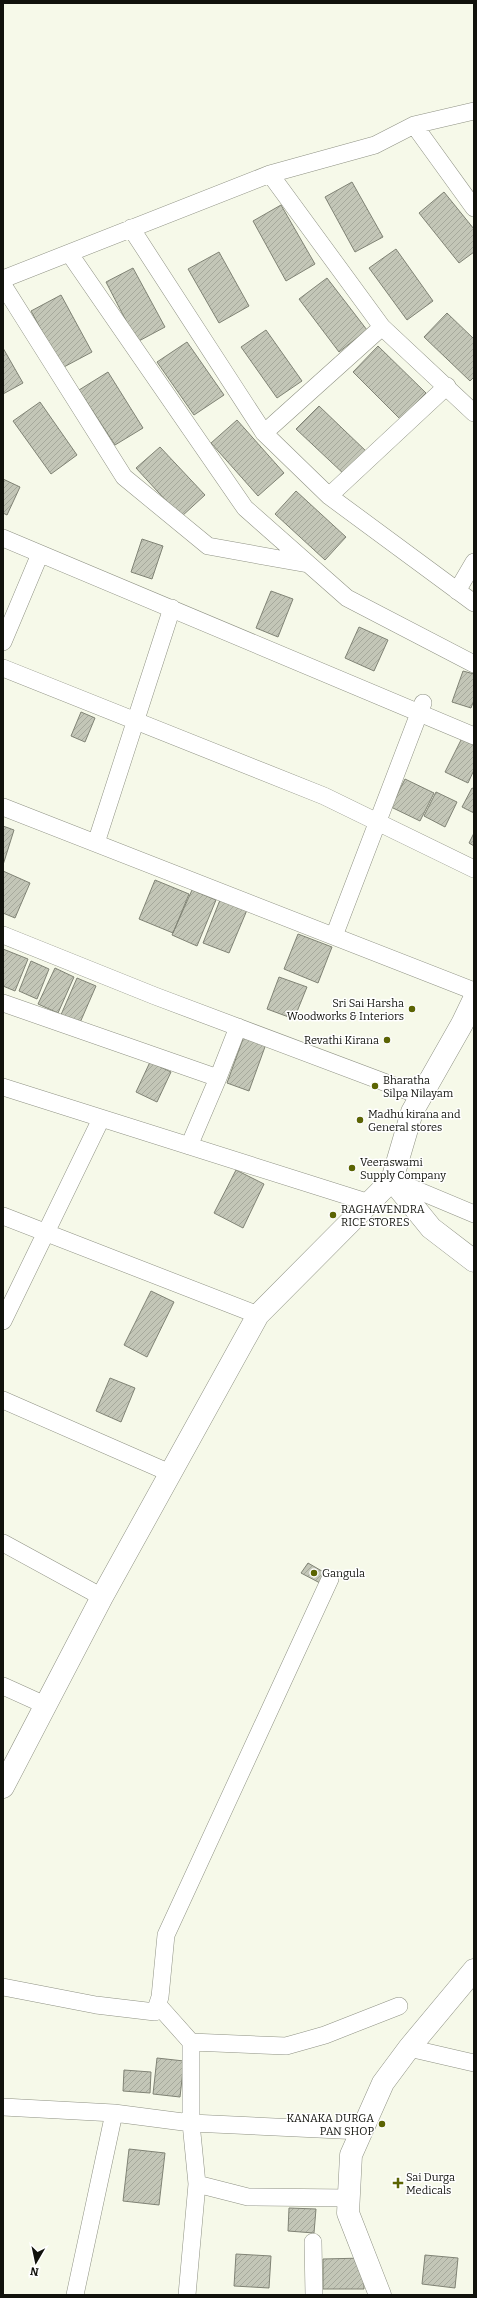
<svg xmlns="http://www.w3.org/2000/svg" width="477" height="2298" font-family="Bitter,serif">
<defs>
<pattern id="building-hatch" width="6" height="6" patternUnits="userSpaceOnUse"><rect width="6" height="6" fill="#c3c6b7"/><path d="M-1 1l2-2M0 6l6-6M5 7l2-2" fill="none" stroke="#a6a99c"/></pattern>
</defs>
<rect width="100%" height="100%" fill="#f6f9e9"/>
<path fill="url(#building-hatch)" stroke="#808375" d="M352,182L383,237L355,252L325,197Z
M444,192L474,229V252L459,263L419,213Z
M281,205L315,264L286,281L253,221Z
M396,249L433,301L407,320L369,268Z
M219,252L249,306L219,323L188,269Z
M133,268L165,327L137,342L106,282Z
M327,278L367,330L339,352L299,299Z
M61,295L92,352L62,368L31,311Z
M447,313L474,339V377L470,381L424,337Z
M266,330L302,381L277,398L241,347Z
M187,342L224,395L194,415L157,362Z
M378,346L426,393L400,419L353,372Z
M3,348L23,383L3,394Z
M108,372L143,428L115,445L79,390Z
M40,402L77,455L51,474L13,421Z
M319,406L368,453L346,476L296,429Z
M237,420L284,473L258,496L211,443Z
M160,447L205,495L181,517L136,468Z
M3,479L20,487L7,515L3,513Z
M296,491L346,537L325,560L275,514Z
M142,539L163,546L152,579L131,572Z
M271,591L293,599L278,637L256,628Z
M359,627L388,640L374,671L345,658Z
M463,671L474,674V700L471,708L452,702Z
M81,712L95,718L85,742L71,736Z
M462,738L474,743V770L468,783L445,772Z
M405,779L434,793L420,821L391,807Z
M472,788L474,789V813L462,807Z
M436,792L457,802L445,827L424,816Z
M3,826L14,830L3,865Z
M474,833V846L469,843Z
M3,871L30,883L15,918L3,913Z
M155,880L189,894L173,933L139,919Z
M192,890L216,900L197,946L172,935Z
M220,900L247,910L229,953L203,943Z
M298,934L332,947L318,983L284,969Z
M3,949L28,959L15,991L3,986Z
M31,961L49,969L37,999L19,991Z
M55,968L74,977L58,1013L38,1004Z
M279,977L307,987L294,1019L267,1009Z
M77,978L96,986L79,1025L60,1017Z
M244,1036L266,1044L249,1091L227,1083Z
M150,1062L171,1072L157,1102L136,1092Z
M236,1170L264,1184L243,1228L214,1213Z
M151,1291L174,1302L147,1357L124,1345Z
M110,1378L135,1388L121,1422L96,1411Z
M308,1563L327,1574L320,1583L301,1573Z
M157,2058L184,2061L180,2097L153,2094Z
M124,2070L151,2072L150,2093L123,2091Z
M129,2149L165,2153L159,2205L123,2201Z
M289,2208L316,2209L314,2233L288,2231Z
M236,2254L271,2256L269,2288L234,2286Z
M425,2255L458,2258L455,2288L422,2284Z
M364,2258V2289H323V2259Z"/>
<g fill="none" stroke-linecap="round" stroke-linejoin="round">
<g stroke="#8f9284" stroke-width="18">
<path id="minor" d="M414,125L474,208
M270,174L382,327L474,413
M131,228L264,433L329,496L474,603
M69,253L245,508L347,598L474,664
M3,279L270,174L375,145L414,125L474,111
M3,285L124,477L208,546L308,564
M264,433L382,327
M329,496L447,386
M3,538L474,736
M457,591L474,562
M3,642L40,554
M3,668L324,796L474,869
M3,807L474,991
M96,843L172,608
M3,935L155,996L421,1096
M334,936L423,703
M3,1003L218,1078L189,1146
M218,1078L238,1027
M3,1087L370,1203
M393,1180L474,1214
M3,1216L258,1315
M3,1321L101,1119
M3,1400L170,1473
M3,1543L102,1597
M3,1686L45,1705
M3,1987L96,2005L155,2012L160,1997L166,1935L330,1579
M158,2005L191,2042V2123L197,2184L187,2295
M191,2042L286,2046L325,2035L399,2006
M409,2048L474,2063
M3,2107L114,2113L191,2123L361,2131
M197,2184L248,2197L349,2198
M313,2242L314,2295
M75,2295L114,2113"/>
</g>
<g stroke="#8f9284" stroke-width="23">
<path id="major" d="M474,999L462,1024L412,1112L392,1180L431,1228L474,1261
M3,1787L102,1597L258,1315L392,1180
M380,2295L348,2213L351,2155L383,2083L409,2048L474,1970"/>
</g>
<use href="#minor" stroke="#fff" stroke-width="17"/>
<use href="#major" stroke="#fff" stroke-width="22"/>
</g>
<g fill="#5b6403" stroke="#fff" stroke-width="1.5">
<circle cx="412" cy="1009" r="4"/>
<circle cx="387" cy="1040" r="4"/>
<circle cx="375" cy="1086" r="4"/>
<circle cx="360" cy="1120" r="4"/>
<circle cx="352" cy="1168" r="4"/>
<circle cx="333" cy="1215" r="4"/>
<circle cx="314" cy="1573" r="4"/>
<circle cx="382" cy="2124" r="4"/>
<path d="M396 2177h4v4h4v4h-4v4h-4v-4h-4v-4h4z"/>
</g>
<g text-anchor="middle" stroke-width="3" stroke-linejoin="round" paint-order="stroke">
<g font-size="11" fill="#11120c" stroke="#fff" text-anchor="start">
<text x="404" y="1007" text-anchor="end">Sri Sai Harsha<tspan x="404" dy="13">Woodworks &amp; Interiors</tspan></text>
<text x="379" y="1044" text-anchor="end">Revathi Kirana</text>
<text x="383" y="1084">Bharatha<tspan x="383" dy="13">Silpa Nilayam</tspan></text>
<text x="368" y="1118">Madhu kirana and<tspan x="368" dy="13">General stores</tspan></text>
<text x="360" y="1166">Veeraswami<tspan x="360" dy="13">Supply Company</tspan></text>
<text x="341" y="1213">RAGHAVENDRA<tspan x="341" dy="13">RICE STORES</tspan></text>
<text x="322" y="1577">Gangula</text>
<text x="374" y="2122" text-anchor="end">KANAKA DURGA<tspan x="374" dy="13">PAN SHOP</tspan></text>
<text x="406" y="2181">Sai Durga<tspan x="406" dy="13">Medicals</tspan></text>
</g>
</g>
<rect width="477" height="2298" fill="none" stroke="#11120c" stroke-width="8"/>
<g transform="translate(36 2262) rotate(189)" stroke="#ffffff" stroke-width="3" paint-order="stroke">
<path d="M0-3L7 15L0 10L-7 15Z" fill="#11120c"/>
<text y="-6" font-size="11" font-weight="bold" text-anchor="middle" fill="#11120c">N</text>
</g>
</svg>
